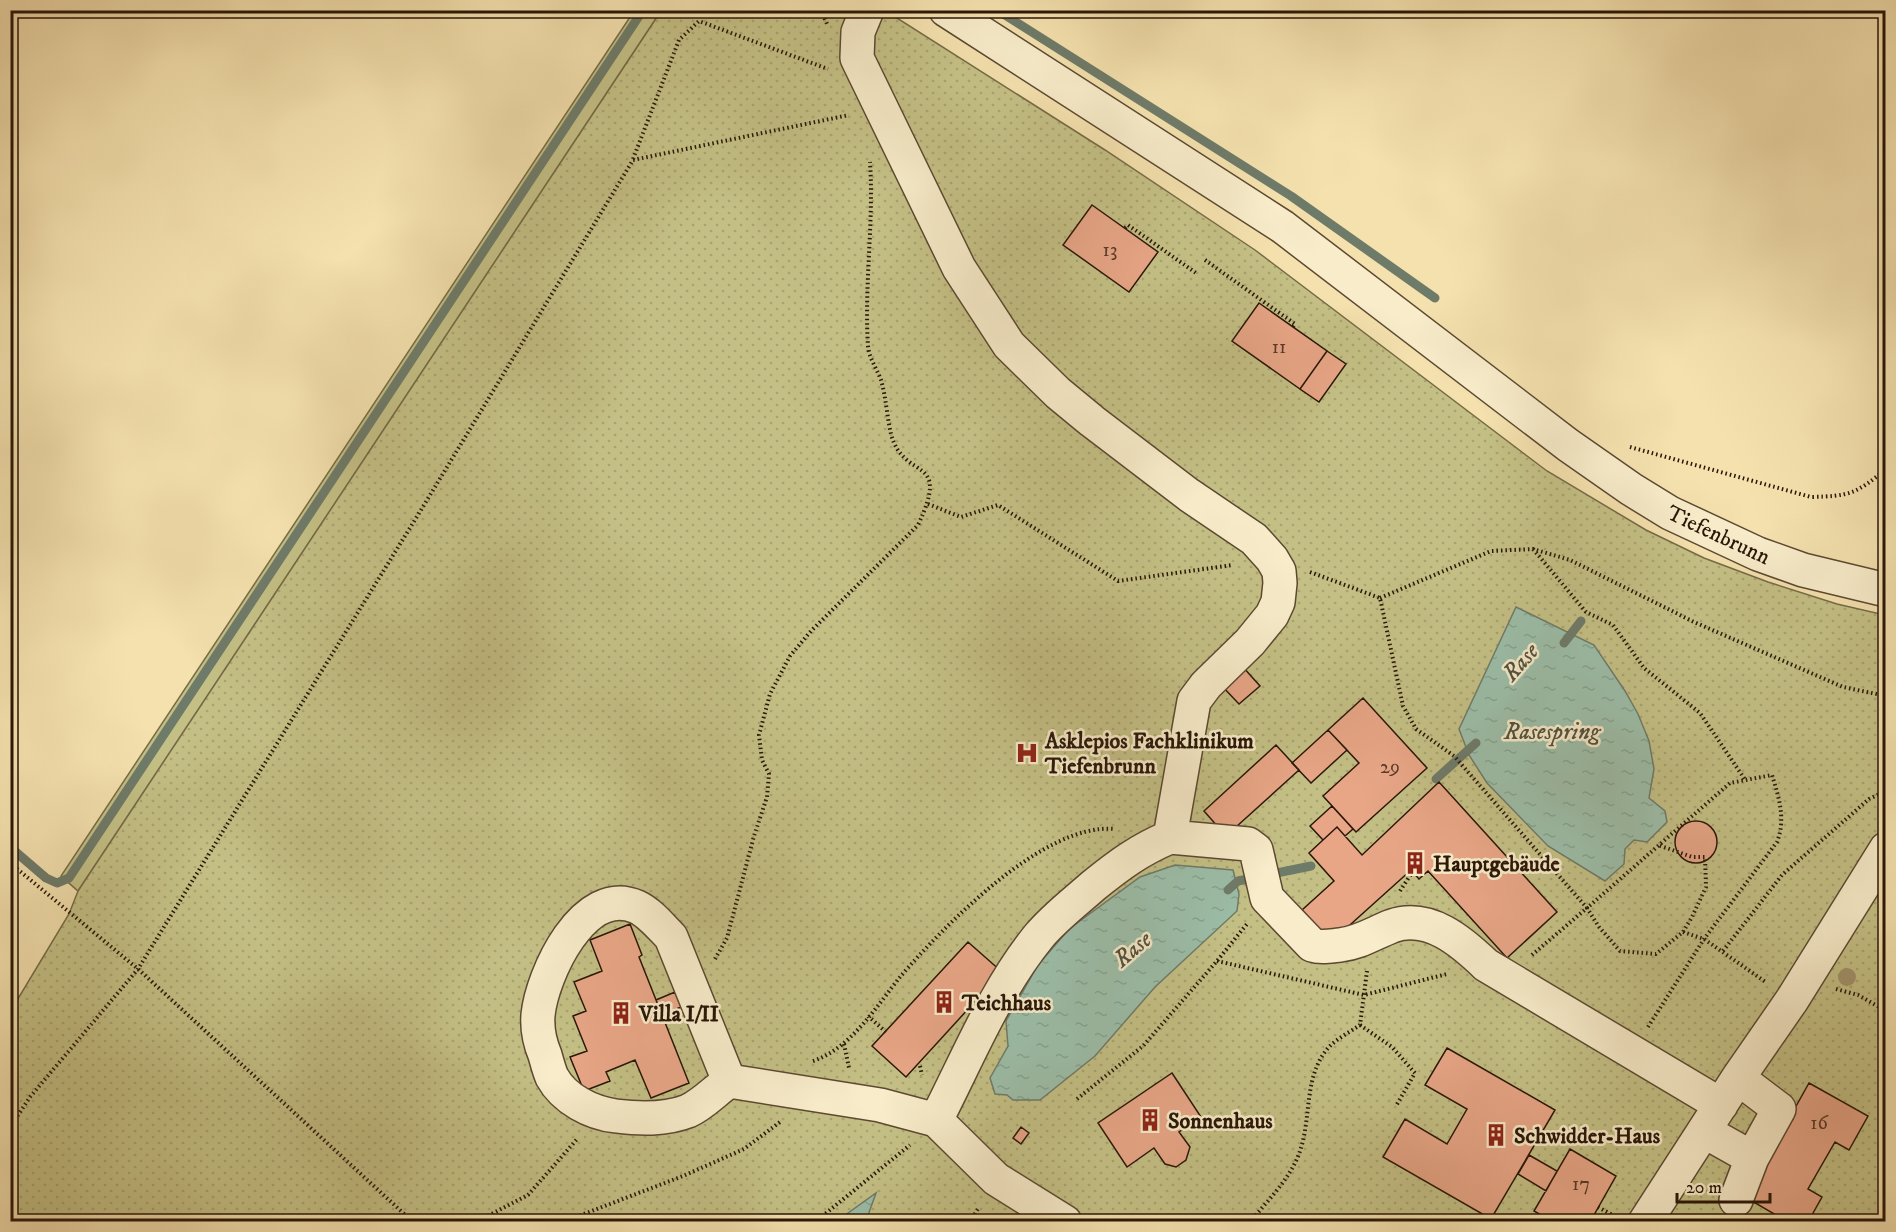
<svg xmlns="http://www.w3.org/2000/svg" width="1896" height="1232" font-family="'IM FELL DW Pica',serif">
<defs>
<pattern id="park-dots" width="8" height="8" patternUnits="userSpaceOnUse" patternTransform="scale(1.5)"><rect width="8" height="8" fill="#c4c085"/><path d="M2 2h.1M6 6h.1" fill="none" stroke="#a8a471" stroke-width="1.8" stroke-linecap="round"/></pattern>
<pattern id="water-ripples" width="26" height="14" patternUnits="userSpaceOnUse" patternTransform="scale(1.5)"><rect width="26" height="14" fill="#9cbea9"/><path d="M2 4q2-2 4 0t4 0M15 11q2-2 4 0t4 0" fill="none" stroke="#86a390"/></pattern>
</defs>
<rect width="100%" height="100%" fill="#f4e1ae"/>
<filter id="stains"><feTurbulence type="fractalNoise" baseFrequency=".00333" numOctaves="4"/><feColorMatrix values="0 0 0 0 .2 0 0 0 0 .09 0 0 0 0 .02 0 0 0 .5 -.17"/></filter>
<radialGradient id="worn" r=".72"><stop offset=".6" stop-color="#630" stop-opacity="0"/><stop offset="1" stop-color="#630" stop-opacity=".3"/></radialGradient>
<path fill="#c4c085" stroke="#766b46" stroke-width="1.5" d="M634,11H661L78,891L61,876Z"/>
<path fill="url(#park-dots)" stroke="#766b46" stroke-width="1.5" d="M661,11H886L1105,150L1255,250L1547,471L1646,530L1704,558L1768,582L1837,604L1885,615V1221H11L10,1012L69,914L78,891Z"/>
<path fill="url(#water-ripples)" stroke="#6e7b69" stroke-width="1.5" d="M1516,607L1594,645L1625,691L1638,714L1649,741L1654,769L1649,798L1665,811L1667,822L1647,842L1634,840L1625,849L1624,864L1605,881L1548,846L1487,783L1469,755L1459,729Z
M1175,865L1233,870L1239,894L1237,911L1155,987L1095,1056L1040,1100H1013L1007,1095L995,1094L990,1078L1008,1046L1006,1021L1038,965L1069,929L1140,877Z
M876,1193L866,1221H837Z"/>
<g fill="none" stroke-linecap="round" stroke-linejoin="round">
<path stroke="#6e7b69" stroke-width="9" d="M997,10L1291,196L1435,298
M1564,643L1581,621
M1436,779L1476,743
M10,847L46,878L57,883L69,878L643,10
M1228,890L1238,881L1311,866"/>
</g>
<path fill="#e8a687" stroke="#291608" stroke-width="1.5" d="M1092,205L1158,252L1129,292L1063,245Z
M1259,303L1327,351L1300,389L1232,341Z
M1327,351L1346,364L1319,402L1300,389Z
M1242,666L1260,686L1239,704L1221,685Z
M1363,698L1427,768L1356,832L1323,796L1359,763L1328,730Z
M1328,730L1347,750L1311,783L1292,763Z
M1276,745L1299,770L1226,836L1204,811Z
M1439,782L1557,912L1507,958L1428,871L1419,879L1411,870L1331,942L1302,910L1334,881L1309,853L1337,827L1362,855Z
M1332,806L1353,829L1345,836L1337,827L1323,840L1310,826Z
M1675 842a21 21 0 1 1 42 0a21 21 0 1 1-42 0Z
M630,924L642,955L639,957L689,1083L651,1098L635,1060L606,1072L610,1081L584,1091L570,1057L587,1051L573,1016L586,1011L574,982L602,971L590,940Z
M968,942L1002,972L906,1077L872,1046Z
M675,992L681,1007L662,1015L656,1000Z
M1447,1048L1555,1110L1491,1219L1383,1157L1405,1119L1447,1144L1467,1109L1425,1085Z
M1172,1073L1201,1117L1179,1132L1190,1147L1186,1160L1176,1167L1165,1164L1154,1148L1127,1167L1098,1123Z
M1809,1083L1868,1116L1849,1150L1835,1142L1808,1189L1822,1197L1808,1222H1788L1745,1197L1793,1119L1790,1117Z
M1021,1127L1029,1133L1021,1144L1013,1138Z
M1570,1149L1616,1176L1590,1222H1553L1534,1211Z
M1529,1155L1557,1171L1546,1191L1518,1174Z"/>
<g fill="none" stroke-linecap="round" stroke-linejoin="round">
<g stroke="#5c4932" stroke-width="36">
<path id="minor" d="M867,10L858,32L857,58L959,268L1009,345L1058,393L1092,421L1189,495L1254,539L1272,559L1279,571L1280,583L1278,602L1272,615L1250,642L1206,685L1194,701L1170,837C1139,850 1119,865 1093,886C1075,902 1055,917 1039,936C995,990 968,1058 936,1120
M946,10L1283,227L1568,445L1631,489L1670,513L1758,554L1803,570L1886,590
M1170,837L1248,844L1256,850L1267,898L1312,945C1321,948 1330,946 1340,945C1359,943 1374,933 1392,926C1429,913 1462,942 1486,965L1721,1105
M729,1081C716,1090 702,1105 688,1111C665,1120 640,1119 616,1116C591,1113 564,1099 552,1077C549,1070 547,1062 545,1055C540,1043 537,1028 538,1015C542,975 584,883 637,907C650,913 661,927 671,937L729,1081L880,1105L936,1120L996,1179L1065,1222
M1704,1131L1752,1158
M1736,1200L1752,1158L1779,1109L1738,1078
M1645,1222L1738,1078L1792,1000L1886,849"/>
</g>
<path stroke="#291608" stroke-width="4" stroke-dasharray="1.5 3" stroke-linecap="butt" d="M821,10L827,24
M907,10L916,16
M633,159L679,40L699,21L828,69
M1125,228L1128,225L1196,273
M1205,260L1295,324L1293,327
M1630,447L1811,497C1850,496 1856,494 1886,469
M1879,475L1886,479
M928,504L961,517L998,505L1118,581L1233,565
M1533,549L1586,612L1613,625L1644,668L1700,713L1746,781
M1310,572L1380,598L1403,706L1416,729L1454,756L1587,908L1532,955
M1380,598L1491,551L1533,549L1570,560L1694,622L1843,687L1886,696
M10,863L138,969L413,1222
M1400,891L1419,862
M1683,932L1704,939L1767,983
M1723,951L1782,875L1869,799L1886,791
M715,959L727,938L754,836L767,797L769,774L762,760L759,735L770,694L790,656L811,631L918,525C952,453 904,483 891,434C887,417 886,397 881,380C877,369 869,358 868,346C864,285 874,223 870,162
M1217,961L1364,995L1447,974
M1836,989L1858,995L1886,1011
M868,1016L886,1032
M1360,1025L1392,1047L1415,1073L1396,1106
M1648,1027L1704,939L1777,842C1786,819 1779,798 1772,775L1730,783L1587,908L1599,927L1620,951L1656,954L1683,932L1692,917L1706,887L1705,857H1692L1658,845
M844,1044L849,1068
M813,1061C850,1049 877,1006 900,977C943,927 1044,822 1115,829
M920,1066L922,1075
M1077,1099L1143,1046L1217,961L1247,924
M10,1127L30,1097L138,969L421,510L633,160L849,115
M1598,1207L1616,1217
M1763,1216L1773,1222
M476,1222L528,1195L578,1138
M563,1222L683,1176L744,1149L780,1122
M815,1222L910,1145
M970,1222L979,1207
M1250,1222C1268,1200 1291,1178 1300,1151C1312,1117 1303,1074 1330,1046C1338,1038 1350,1032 1360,1025L1367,971
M1872,1222L1886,1219"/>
<use href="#minor" stroke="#f8ecca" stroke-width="33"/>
</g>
<circle fill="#a2926b" cx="1847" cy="977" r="9"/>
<defs>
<g id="hospital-bare" transform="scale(1.8)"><path d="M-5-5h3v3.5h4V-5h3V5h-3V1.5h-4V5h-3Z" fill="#8f2418" stroke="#f8ecca" stroke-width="2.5" paint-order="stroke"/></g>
<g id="building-bare" transform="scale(1.8)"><path d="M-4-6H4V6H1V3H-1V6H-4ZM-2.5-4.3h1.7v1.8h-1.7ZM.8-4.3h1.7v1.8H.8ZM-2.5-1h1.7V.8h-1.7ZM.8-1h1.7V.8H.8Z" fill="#8f2418" stroke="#f8ecca" stroke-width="2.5" paint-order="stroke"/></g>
</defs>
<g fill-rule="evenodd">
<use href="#hospital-bare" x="1027" y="753"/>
<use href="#building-bare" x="1415" y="863"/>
<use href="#building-bare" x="944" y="1002"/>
<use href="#building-bare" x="621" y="1013"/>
<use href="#building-bare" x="1150" y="1120"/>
<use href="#building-bare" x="1496" y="1135"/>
</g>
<g text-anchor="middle" stroke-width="5" stroke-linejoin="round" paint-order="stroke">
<g font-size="20" fill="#593a28">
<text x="1110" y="256">13</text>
<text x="1279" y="353">11</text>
<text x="1390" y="773">29</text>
<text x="1819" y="1129">16</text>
<text x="1581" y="1190">17</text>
</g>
<g font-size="22" fill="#291608" stroke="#f8ecca">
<text transform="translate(1719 534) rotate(25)" y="8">Tiefenbrunn</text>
</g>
<g font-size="22" font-weight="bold" fill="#291608" stroke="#f8ecca" text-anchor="start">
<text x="1045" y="748">Asklepios Fachklinikum<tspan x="1045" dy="25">Tiefenbrunn</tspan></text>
<text x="1433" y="871">Hauptgebäude</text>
<text x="962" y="1010">Teichhaus</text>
<text x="639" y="1021">Villa I/II</text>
<text x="1168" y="1128">Sonnenhaus</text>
<text x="1514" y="1143">Schwidder-Haus</text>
</g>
<g font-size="24" font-style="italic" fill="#515140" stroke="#f8ecca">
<text transform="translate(1520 662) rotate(-49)" y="8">Rase</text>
<text x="1552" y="739">Rasespring</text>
<text transform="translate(1132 949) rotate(-41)" y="8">Rase</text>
</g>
</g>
<rect width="1896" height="1232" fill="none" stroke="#f4e1ae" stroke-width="36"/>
<rect x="12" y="12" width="1872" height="1208" fill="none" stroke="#291608" stroke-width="3"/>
<rect x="18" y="18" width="1860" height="1196" fill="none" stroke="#291608" stroke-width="1.5"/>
<path d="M1677 1193v9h93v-9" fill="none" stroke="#291608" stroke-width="3"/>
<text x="1686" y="1193" font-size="18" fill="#291608" stroke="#f8ecca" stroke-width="4.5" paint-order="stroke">20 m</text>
<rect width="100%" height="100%" filter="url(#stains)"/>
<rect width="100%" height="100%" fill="url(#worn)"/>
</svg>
